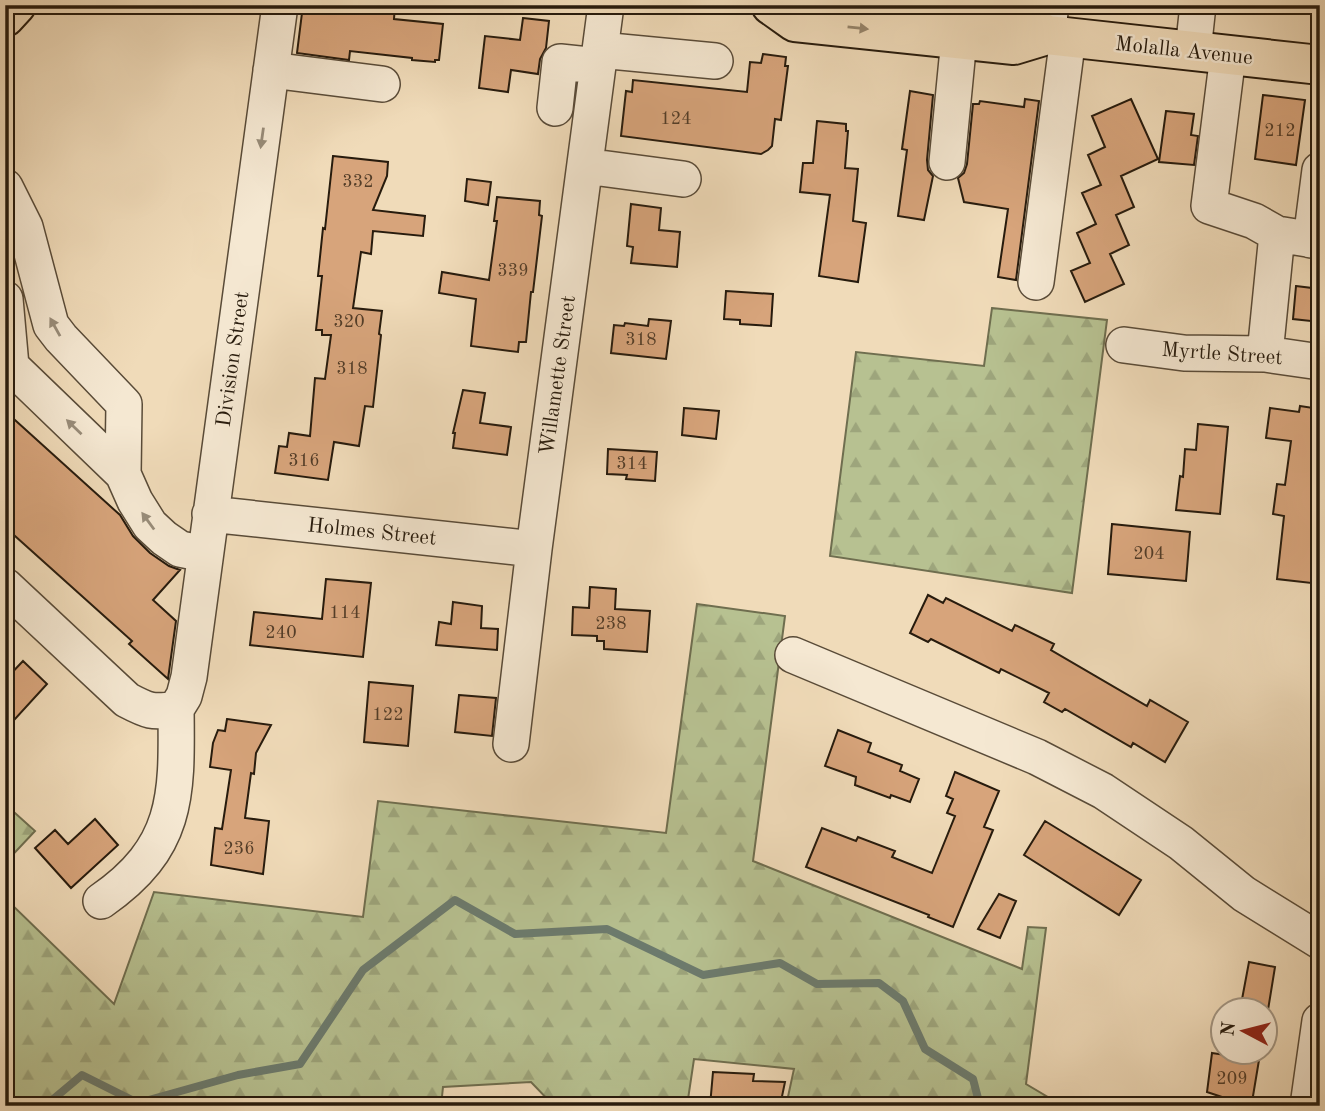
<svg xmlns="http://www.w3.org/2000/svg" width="1325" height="1111" font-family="'Old Standard TT',serif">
<defs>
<pattern id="forest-firs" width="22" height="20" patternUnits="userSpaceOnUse" patternTransform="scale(1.75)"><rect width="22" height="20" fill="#b7c191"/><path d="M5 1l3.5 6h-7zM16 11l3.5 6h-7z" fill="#9da57c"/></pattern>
</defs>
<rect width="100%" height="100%" fill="#f0dbb9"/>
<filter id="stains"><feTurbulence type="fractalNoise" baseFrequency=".00286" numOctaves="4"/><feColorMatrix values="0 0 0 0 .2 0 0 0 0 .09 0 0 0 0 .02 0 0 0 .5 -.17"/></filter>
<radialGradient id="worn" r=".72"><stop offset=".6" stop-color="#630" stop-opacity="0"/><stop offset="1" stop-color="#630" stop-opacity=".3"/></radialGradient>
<path fill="url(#forest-firs)" stroke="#6f6e4f" stroke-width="2" d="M992,308L1107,320L1072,593L830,556L856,352L984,366Z
M697,604L785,616L753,861L1022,969L1028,927L1046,928L1026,1084L1063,1106H786L794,1069L694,1059L687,1106H554L531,1082L443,1087L441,1106H5V898L114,1004L154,892L363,917L378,801L666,833Z
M5,804L35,831L5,863Z"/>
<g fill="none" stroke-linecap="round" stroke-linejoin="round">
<path stroke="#6c7b6e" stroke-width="8" d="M45,1106L82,1075L138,1103L238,1075L300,1064L363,970L455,900L515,934L607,929L703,975L780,963L817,984L879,983L903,1001L925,1049L973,1079L980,1106"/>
</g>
<path fill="#d7a47b" stroke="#271b0d" stroke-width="2" d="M303,5H395L394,19L443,24L439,60H435V62L412,60V58L350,51L349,60L297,53Z
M523,18L549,21L546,48L540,59L538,74L511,70L508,92L479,88L485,36L520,40Z
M763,54L786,57L785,66H788L781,120L775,119L772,146L768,150L761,154L621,136L626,91L632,92L633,80L747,92L750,62L761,63Z
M910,91L933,95L927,160L928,170L933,176L924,220L898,216L907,150L902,149Z
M1263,95L1305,100L1296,165L1255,159Z
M1025,99L1039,101L1016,280L998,277L1008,209L964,202L958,178L964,173L967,164L973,104H979L980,101L1024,107Z
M1131,99L1158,159L1121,176L1134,207L1116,215L1129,245L1110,254L1124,284L1085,302L1071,271L1090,263L1077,233L1096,224L1082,193L1101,185L1088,155L1105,147L1092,116Z
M1166,111L1194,114L1191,135L1198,136L1194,165L1159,162Z
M817,121L846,124V131H848L845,168L858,169L853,221L866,223L858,282L819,276L830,195L800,192L803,163H813Z
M333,156L388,162L387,176L373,210L425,216L423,236L373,231L371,254L361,252L353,308L382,311L379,334L381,335L373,407L365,406L359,446L334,442L328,480L275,473L279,446L287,447L289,433L310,436L315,378L325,379L331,335H322V330H316L322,276H318L323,228L325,229Z
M467,179L491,182L488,205L465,201Z
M497,197L540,201L539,215L542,216L533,292H531L526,342H519L518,352L471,346L476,299L439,293L442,272L489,280L497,221H494Z
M631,204L661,208L659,230L680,232L677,267L631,263L633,247L627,246Z
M1296,286L1320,289V322L1293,319Z
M726,291L773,294L771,326L740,324V320L724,319Z
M649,319L671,321L666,359L611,353L614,325L624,326L625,323L648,326Z
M463,390L485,393L480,423L511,427L507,455L453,448L455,433H453Z
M1300,406L1320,409V515L1316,546H1320V584L1277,579L1284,516L1273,514L1277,484L1285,485L1291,441L1266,438L1270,408L1299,412Z
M684,408L719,411L716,439L682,435Z
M5,411L120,515L133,536L150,553L169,566L180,570L153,600L176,621L168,679L129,644L132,641L5,527Z
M1198,424L1228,427L1220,514L1176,510L1180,476L1183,477L1185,449L1196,450Z
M608,449L657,452L655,481L626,479L627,475L607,474Z
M1112,524L1190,532L1186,581L1108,574Z
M326,579L371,583L363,657L250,645L254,612L322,619Z
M590,587L616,589L615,609L650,611L647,652L604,649V641H597V636L572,635L573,607L589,608Z
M928,595L943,603L946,598L1012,631L1015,625L1054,644L1051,650L1147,706L1150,700L1188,722L1165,762L1133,743L1131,747L1065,709L1062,712L1044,702L1049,693L1001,669L999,673L931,639L928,642L910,633Z
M453,602L482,606L481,628L498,629L497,650L436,645L439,622L451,624Z
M23,661L47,684L5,730V680Z
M369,682L413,686L408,746L364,742Z
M459,695L496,698L492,736L455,732Z
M227,719L271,725L256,753L254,774L251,773L245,818L269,821L263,874L211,865L215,828L222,829L231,770L210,767L213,743L218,730L225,731Z
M838,730L871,743L868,752L902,765L900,771L919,779L910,802L891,795L890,798L855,785L856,777L825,766Z
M955,772L999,791L984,827L993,830L953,927L928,917L929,915L806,867L822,828L856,841L858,837L895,851L892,857L932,873L955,816L947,813L953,799L946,796Z
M95,819L118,845L71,888L35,848L55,830L68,844Z
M1045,821L1141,880L1119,915L1024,855Z
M999,894L1016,901L1000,938L978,929Z
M1249,962L1275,967L1268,1010H1240Z
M1212,1053L1259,1060L1252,1102L1225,1098L1207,1092Z
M713,1072L754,1074L753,1081L785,1082L780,1106H710Z"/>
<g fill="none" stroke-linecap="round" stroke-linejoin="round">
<g stroke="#594b38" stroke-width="38">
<path id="minor" d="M1047,35L1051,5
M600,50L715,61
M1193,51L1198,5
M1228,55L1209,206L1254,221L1277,234L1320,241
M271,70L382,84
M555,108L560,62L598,66
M947,162L959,39
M585,166L683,179
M5,187L25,227L51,325L61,338L124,404L123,474L135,501L150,525L164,538L180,549L205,554
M1311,240L1320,170
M1036,282L1068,37
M5,299L11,366L123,474
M1124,345L1184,353L1265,354L1320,362
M1265,354L1277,234
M210,514L534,549
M5,586L127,700C148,711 152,713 176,709
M793,655L1037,757L1103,791L1181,843L1244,894L1320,941
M176,709L184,696L189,677L280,5
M511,744L534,549L606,5
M101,901C179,847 177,795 176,709
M1308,1106L1320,1021"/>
</g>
<g stroke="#271b0d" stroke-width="42">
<path id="major" d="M771,5L795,22L1014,45L1047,35L1320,65
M910,5L1013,16L1047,35
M5,17L16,5"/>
</g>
<use href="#minor" stroke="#f5e8d2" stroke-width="35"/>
<use href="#major" stroke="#f0dbb9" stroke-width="38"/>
</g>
<defs><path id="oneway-solid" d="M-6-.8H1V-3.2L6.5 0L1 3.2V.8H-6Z" transform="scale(1.75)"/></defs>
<use fill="#96856c" href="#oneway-solid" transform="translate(858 28) rotate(6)"/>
<g fill="#988c79">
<use href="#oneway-solid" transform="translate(262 138) rotate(98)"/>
<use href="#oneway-solid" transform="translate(55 327) rotate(-119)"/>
<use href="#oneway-solid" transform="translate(74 427) rotate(-136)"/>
<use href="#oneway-solid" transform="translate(148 521) rotate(-126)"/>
</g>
<g text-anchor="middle" stroke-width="5" stroke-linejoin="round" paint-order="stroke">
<g font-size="18" fill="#533d28">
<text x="676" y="124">124</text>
<text x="1280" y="136">212</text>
<text x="358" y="187">332</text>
<text x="513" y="276">339</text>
<text x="349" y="327">320</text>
<text x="641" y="345">318</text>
<text x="352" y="374">318</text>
<text x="304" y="466">316</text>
<text x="632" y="469">314</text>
<text x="1149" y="559">204</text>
<text x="345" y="618">114</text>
<text x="611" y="629">238</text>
<text x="281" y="638">240</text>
<text x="388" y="720">122</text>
<text x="239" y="854">236</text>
<text x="1232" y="1084">209</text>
</g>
<g font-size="21" fill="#271b0d" stroke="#f5e8d2">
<text transform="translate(1184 50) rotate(6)" y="7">Molalla Avenue</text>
<text transform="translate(1222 353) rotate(4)" y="7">Myrtle Street</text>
<text transform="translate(232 359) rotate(-82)" y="7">Division Street</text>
<text transform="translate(557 375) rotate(-82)" y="7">Willamette Street</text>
<text transform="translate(372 531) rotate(6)" y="7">Holmes Street</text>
</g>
</g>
<rect width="1325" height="1111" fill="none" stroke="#f0dbb9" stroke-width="28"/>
<rect x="7" y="7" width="1311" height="1097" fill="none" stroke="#271b0d" stroke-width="3.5"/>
<rect x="14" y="14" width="1297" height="1083" fill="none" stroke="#271b0d" stroke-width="2"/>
<g transform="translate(1244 1031) rotate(277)"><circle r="33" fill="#f5e8d2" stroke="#a39683" stroke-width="2"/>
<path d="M0-5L12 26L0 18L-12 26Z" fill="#8f2418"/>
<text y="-10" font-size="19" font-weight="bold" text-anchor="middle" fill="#271b0d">N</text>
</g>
<rect width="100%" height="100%" filter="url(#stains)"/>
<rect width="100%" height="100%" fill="url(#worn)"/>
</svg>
